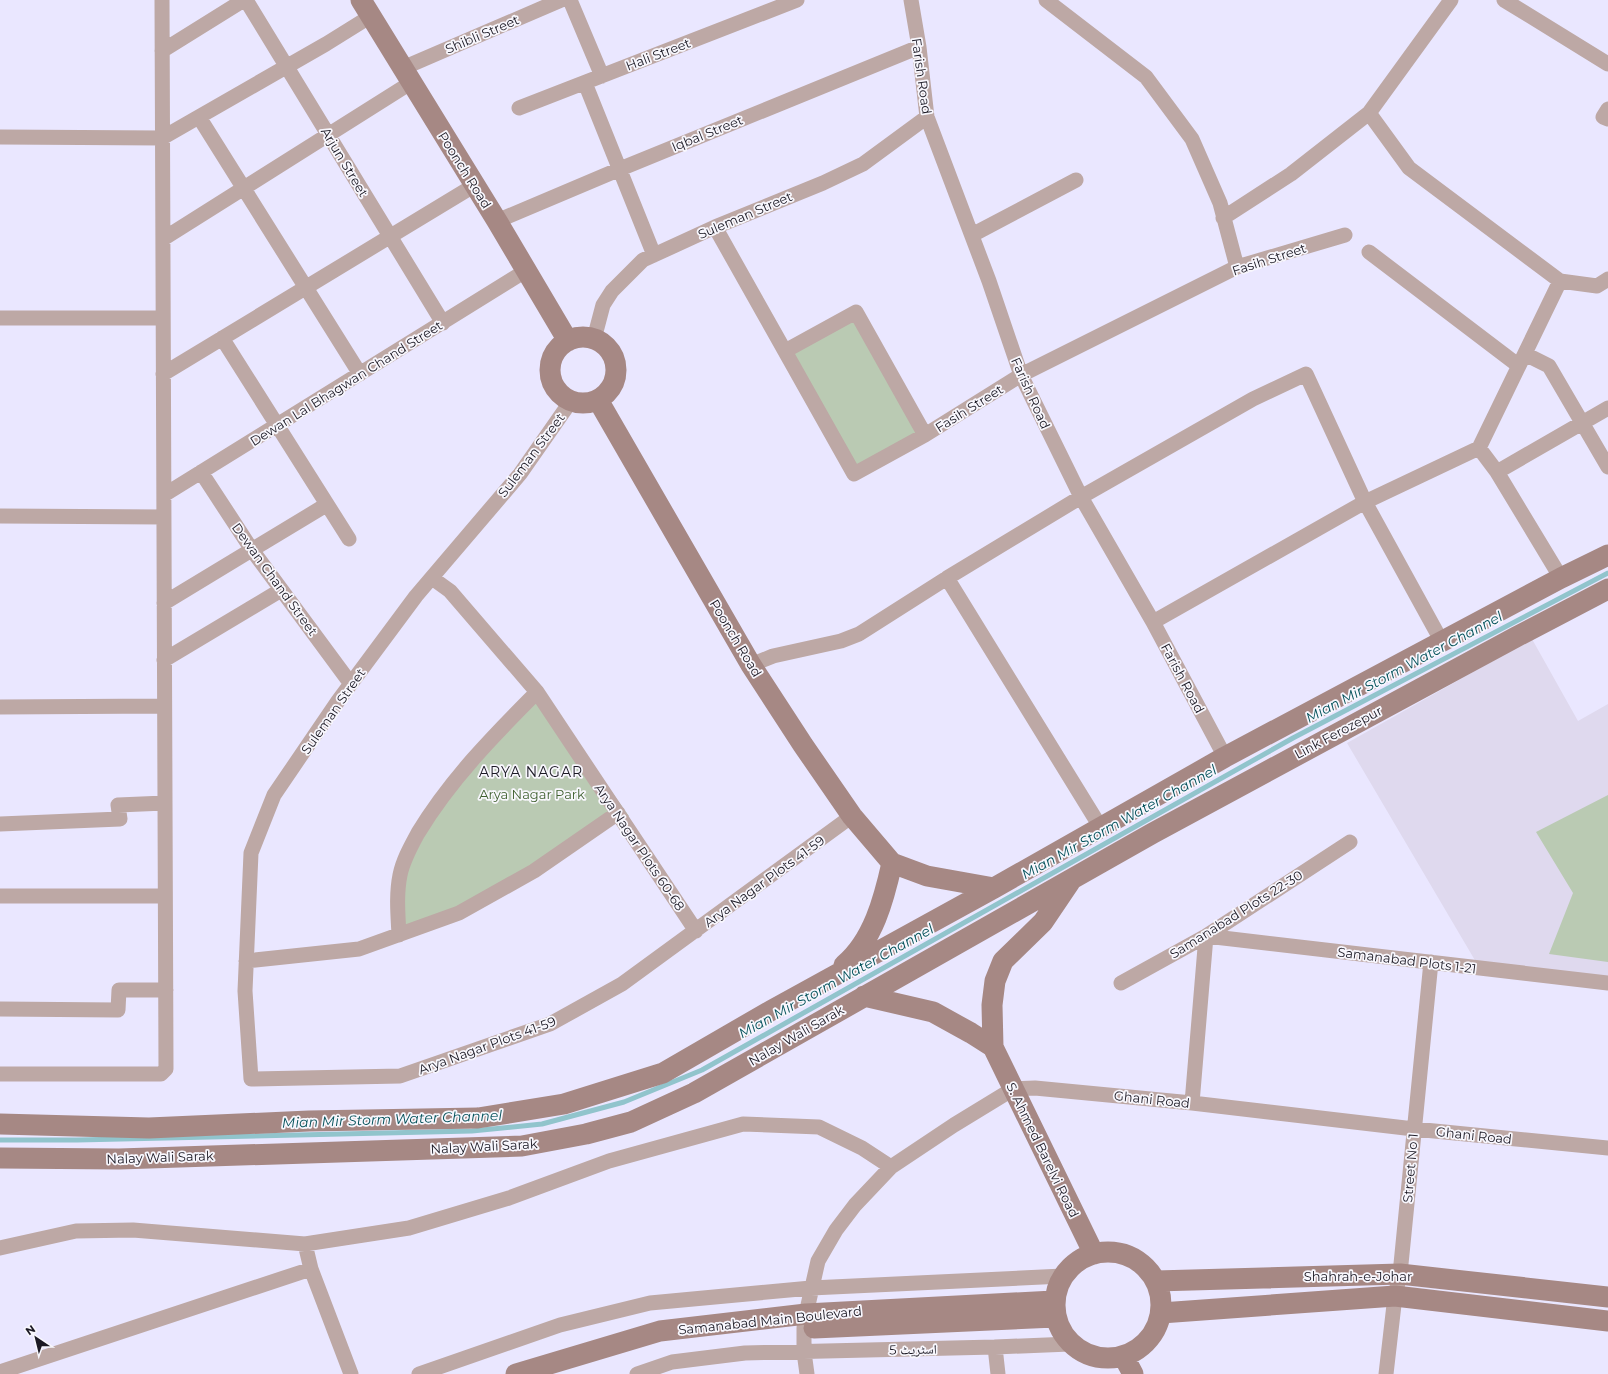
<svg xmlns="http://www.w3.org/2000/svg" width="1608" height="1374" font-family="Montserrat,'Noto Naskh Arabic',sans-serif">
<rect width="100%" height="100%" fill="#eae7ff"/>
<path fill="#dfd9ee" d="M1532,639L1578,721L1608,704V979L1476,962L1347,743Z"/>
<path fill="#bacab3" d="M856,312L925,435L854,474L785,351Z
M538,689L629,816L450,914L400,933L404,874L439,808Z
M1608,795V962L1549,954L1573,893L1536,832Z"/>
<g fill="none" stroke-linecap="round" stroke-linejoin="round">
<path stroke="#91c4cc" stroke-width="5" d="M0,1140H77L472,1131L542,1124L624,1102L702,1070L1293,738L1608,573"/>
<path stroke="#bda8a5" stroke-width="15" d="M246,0L443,323
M570,0L602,76
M911,0L919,47L927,117L989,281L1021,375L1081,497L1153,622L1225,757
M1046,0L1146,77L1192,139L1220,203L1237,267
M1504,0L1608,64
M162,51L244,0
M403,68L561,0
M585,83L654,255
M519,108L797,0
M1608,109L1603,117L1608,119
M1369,113L1409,168L1560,281L1597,286L1608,279
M199,117L360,374
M0,137L162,138L326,44L371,16
M1223,218L1291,174L1369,113L1451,0
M497,221L620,169L919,47
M715,227L854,474L925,435L1021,375L1237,267L1345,235
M972,235L1076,180
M163,239L412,82
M1369,252L1519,366
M0,318H163
M222,338L349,539
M594,339L603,305L612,291L643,260L715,227L823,183L863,164L927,117
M785,351L856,312L925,435
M1525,354L1549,366L1608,467
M163,374L475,185
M571,401L520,474L416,596L338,701L274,795L251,853L245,991L251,1079L400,1076L550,1024L622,984L852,816
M1479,448L1560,281
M201,472L252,550L351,684
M1497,472L1561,578
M164,495L527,270
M0,516L164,517
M432,578L450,591L537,692L696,931
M947,578L1101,828
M164,603L326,505
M1153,622L1365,502L1479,448L1497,472L1608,408
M164,660L281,590
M751,665L773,656L841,641L859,634L947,578L1081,497L1253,399L1306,374L1365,502L1442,642
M0,707L164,706
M0,824L120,819L118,805L165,803
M0,896H165
M399,935C398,915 396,895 400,875C403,860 411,846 418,833C450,780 494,735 537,692
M246,961L359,949L459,913L534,871L618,813
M1121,983L1206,936L1350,842
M0,1009L118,1010L119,990H166
M0,1074H161L166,1069L162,0
M1192,1103L1206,936L1608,983
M0,1248L76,1231L133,1230L305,1244
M995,1347L1070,1344
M0,1372L311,1269
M351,1374L311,1269L305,1244L409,1228L509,1198L609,1161L743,1124L819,1127L862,1148L891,1167
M419,1374L560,1325L650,1303L811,1288L1063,1276
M637,1374L672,1362L745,1353L995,1347L998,1374
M807,1374L804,1352V1328L806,1314L818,1261L836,1230L855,1205L891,1167L954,1125L1013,1089L1035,1088L1192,1103L1414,1129L1608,1148
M1386,1374L1395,1296L1400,1274L1431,962"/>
<path stroke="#a68884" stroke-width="21" d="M361,0L497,221L568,341
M550 370a33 33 0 1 1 66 0a33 33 0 1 1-66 0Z
M598,400L751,665L803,745L852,816L892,863L927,876L994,888
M1070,882L1043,922L1003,961L995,981L992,1005L993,1047L1094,1254
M844,965C873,941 884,899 892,863
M864,996L933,1012L971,1033L993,1047
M0,1124L149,1128L309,1121L478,1118L564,1104L663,1073L772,1010L994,888L1225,757L1561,578L1608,555
M0,1158L119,1159L522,1146L586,1134L631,1122L694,1093L1153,833L1516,637L1608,589
M1055 1305a53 53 0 1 1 106 0a53 53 0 1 1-106 0Z
M1156,1281L1400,1274L1608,1297
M1161,1313L1395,1296L1608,1321
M814,1328L1055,1317
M1124,1357L1133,1374
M516,1374L660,1331L806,1314L1054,1301"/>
</g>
<g text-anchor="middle" stroke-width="3.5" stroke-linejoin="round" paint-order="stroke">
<g font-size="13" fill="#1b1924" stroke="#f8f7fd">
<text transform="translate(482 34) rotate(-23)" y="5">Shibli Street</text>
<text transform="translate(658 54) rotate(-21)" y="5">Hali Street</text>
<text transform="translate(922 76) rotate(82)" y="5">Farish Road</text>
<text transform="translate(707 133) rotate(-22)" y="5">Iqbal Street</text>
<text transform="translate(345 162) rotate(59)" y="5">Arjun Street</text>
<text transform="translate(465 170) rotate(58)" y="5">Poonch Road</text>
<text transform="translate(745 215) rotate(-23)" y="5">Suleman Street</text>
<text transform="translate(1269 259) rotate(-18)" y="5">Fasih Street</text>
<text transform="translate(346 383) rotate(-32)" y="5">Dewan Lal Bhagwan Chand Street</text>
<text transform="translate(1031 393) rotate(66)" y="5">Farish Road</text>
<text transform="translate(969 408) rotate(-32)" y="5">Fasih Street</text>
<text transform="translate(531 455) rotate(-53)" y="5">Suleman Street</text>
<text transform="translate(275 579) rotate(54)" y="5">Dewan Chand Street</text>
<text transform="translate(736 638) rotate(59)" y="5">Poonch Road</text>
<text transform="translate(1183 678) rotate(62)" y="5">Farish Road</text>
<text transform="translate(333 711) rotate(-55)" y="5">Suleman Street</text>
<text transform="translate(1338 732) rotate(-28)" y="5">Link Ferozepur</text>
<text transform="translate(640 847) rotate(56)" y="5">Arya Nagar Plots 60-68</text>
<text transform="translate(764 881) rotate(-36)" y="5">Arya Nagar Plots 41-59</text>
<text transform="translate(1236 914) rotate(-32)" y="5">Samanabad Plots 22-30</text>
<text transform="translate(1407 960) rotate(7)" y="5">Samanabad Plots 1-21</text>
<text transform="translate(796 1035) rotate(-30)" y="5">Nalay Wali Sarak</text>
<text transform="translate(487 1045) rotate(-20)" y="5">Arya Nagar Plots 41-59</text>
<text transform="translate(1152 1099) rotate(6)" y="5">Ghani Road</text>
<text transform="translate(1474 1135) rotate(6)" y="5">Ghani Road</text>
<text transform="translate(484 1146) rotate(-3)" y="5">Nalay Wali Sarak</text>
<text transform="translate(1043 1150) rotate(64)" y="5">S. Ahmed Barelvi Road</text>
<text transform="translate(160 1157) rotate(-2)" y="5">Nalay Wali Sarak</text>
<text transform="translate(1410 1168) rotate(-85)" y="5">Street No 1</text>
<text x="1358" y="1281">Shahrah-e-Johar</text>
<text transform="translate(770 1320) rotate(-6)" y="5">Samanabad Main Boulevard</text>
<text transform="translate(913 1349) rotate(-1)" y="5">اسٹریٹ 5</text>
</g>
<g font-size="13" fill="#3f602f" stroke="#f8f7fd">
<text x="532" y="799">Arya Nagar Park</text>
</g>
<g font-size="14" font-style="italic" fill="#03515a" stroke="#f8f7fd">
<text transform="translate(1404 667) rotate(-28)" y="5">Mian Mir Storm Water Channel</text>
<text transform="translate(1119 822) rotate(-29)" y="5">Mian Mir Storm Water Channel</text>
<text transform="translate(836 981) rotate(-29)" y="5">Mian Mir Storm Water Channel</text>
<text transform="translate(392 1119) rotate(-2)" y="5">Mian Mir Storm Water Channel</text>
</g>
<g font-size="14" letter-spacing="1" fill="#1b1924" stroke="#f8f7fd">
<text x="531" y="777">ARYA NAGAR</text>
</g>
</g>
<g transform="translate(36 1338) rotate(325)" stroke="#f8f7fd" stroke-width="3" paint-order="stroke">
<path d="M0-3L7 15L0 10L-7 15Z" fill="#1b1924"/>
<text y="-6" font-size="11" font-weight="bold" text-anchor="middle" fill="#1b1924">N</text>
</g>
</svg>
